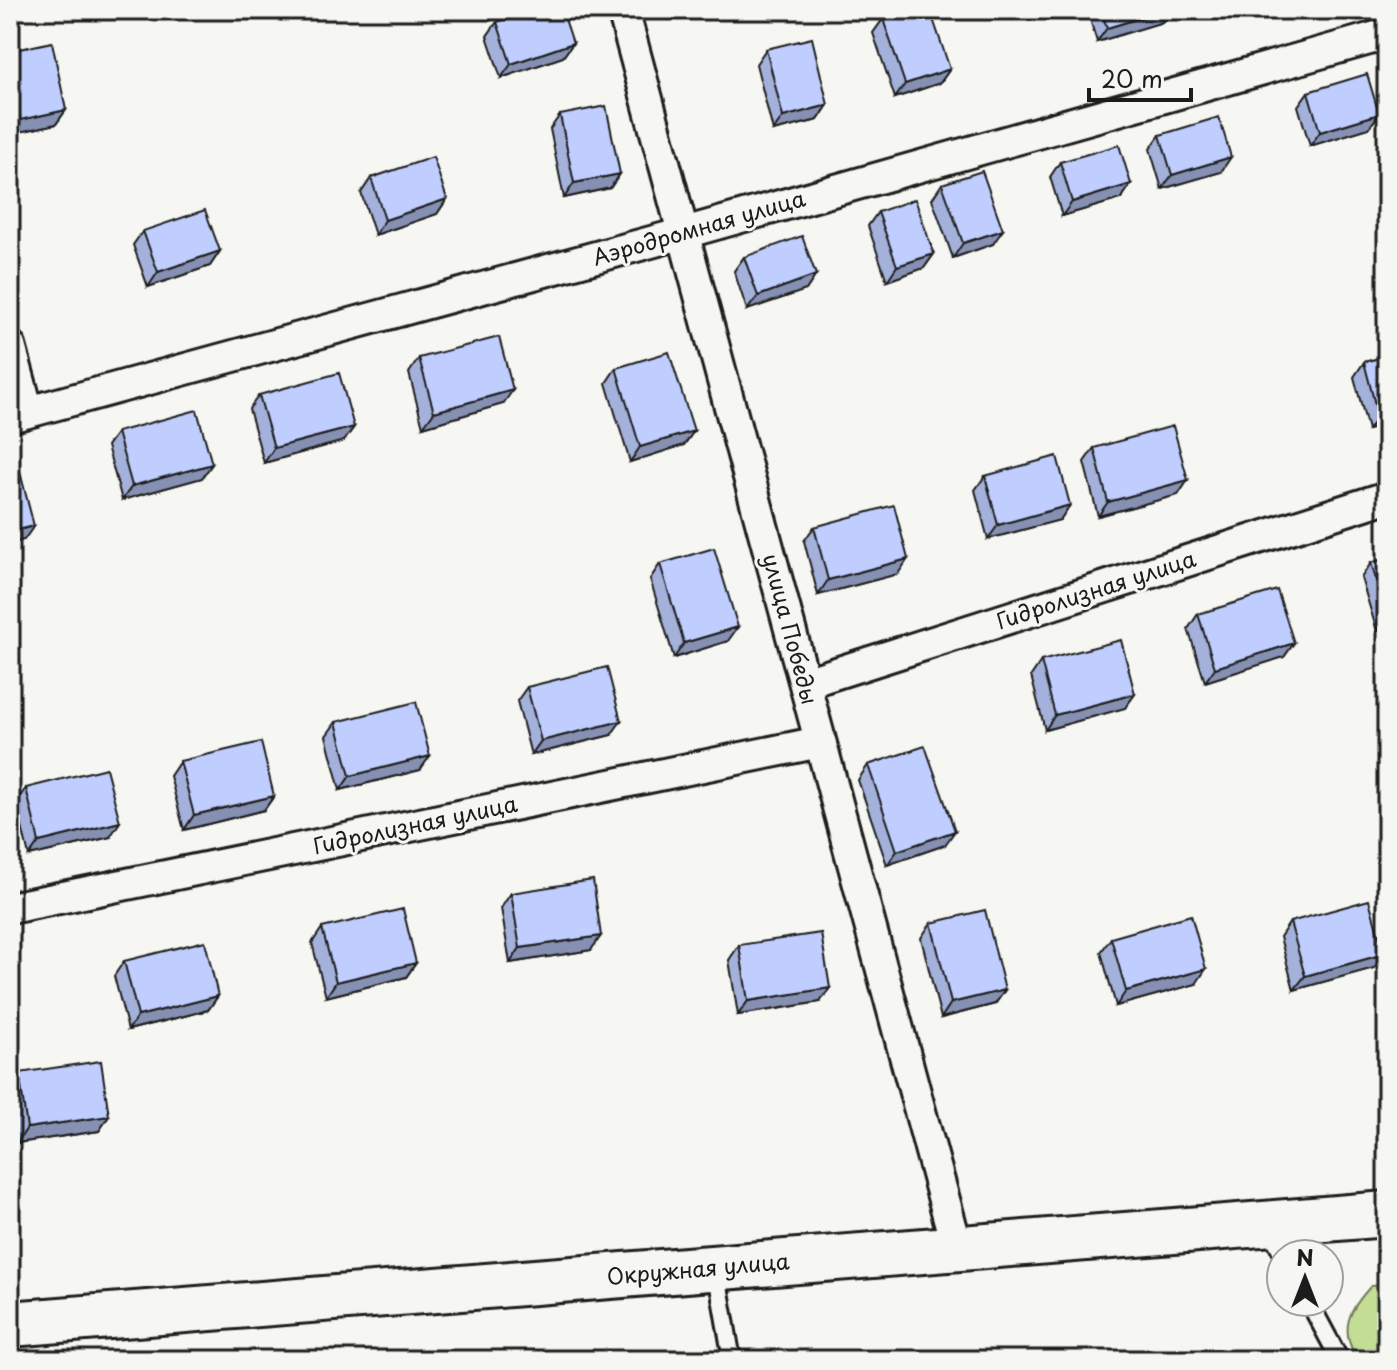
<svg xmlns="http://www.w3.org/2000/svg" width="1397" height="1370" font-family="'Playpen Sans',sans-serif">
<rect width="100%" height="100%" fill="#f6f6f2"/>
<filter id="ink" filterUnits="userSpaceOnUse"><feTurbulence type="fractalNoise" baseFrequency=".0125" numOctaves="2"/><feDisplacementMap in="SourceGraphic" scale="16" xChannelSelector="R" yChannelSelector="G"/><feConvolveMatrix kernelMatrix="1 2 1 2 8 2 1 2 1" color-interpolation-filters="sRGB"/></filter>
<g filter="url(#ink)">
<path fill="#c4dd94" stroke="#707c58" stroke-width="2" d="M1387,1285V1360H1358C1338,1329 1349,1310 1371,1286Z"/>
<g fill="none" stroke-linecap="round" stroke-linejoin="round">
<g stroke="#1c1c1c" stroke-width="22">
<path id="service" d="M1268,1225L1283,1254
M716,1269L732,1360
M1309,1302L1340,1360"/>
</g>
<g stroke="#1c1c1c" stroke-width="36">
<path id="minor" d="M623,10L957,1248
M10,346L28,412
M10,417L684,233L1387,34
M805,683L1387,497
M10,908L820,742"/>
</g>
<g stroke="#1c1c1c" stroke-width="50">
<path id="secondary" d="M10,1324L1387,1214"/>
</g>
<use href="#service" stroke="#f6f6f2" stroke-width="16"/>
<use href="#minor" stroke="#f6f6f2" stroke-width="30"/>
<use href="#secondary" stroke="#f6f6f2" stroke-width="44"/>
</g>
<path fill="#a4b1db" stroke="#1c1c1c" stroke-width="2" d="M1087,10H1172L1163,22L1097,42Z
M883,19L950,69L940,83L895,98L873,33Z
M497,22L573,43L563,57L501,78L487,36Z
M766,49L828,105L818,120L773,131L756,64Z
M10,51L66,110L56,124L10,134Z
M1308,92L1379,114L1369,128L1310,146L1298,106Z
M560,115L620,174L610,188L564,198L550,129Z
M1160,135L1221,172L1162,189L1150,149Z
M1060,162L1131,184L1121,199L1062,216L1050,177Z
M371,178L447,199L437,214L375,235L361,193Z
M942,184L993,244L953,258L932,199Z
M878,212L934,254L924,268L887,281L868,226Z
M143,231L220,251L210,266L148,287L133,245Z
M744,257L816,275L806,290L747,310L734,271Z
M1387,356V425L1368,430L1354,377L1364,362Z
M419,358L503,404L423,427L409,373Z
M616,368L694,431L684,445L630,462L606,383Z
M259,395L354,427L344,441L264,463L249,409Z
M117,432L212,464L202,478L122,500L107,446Z
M1094,448L1188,480L1178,495L1098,516L1084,462Z
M985,476L1070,505L1060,520L988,539L975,490Z
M814,527L898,574L818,595L804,541Z
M1387,558V628L1377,631L1361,578L1371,563Z
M660,564L728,641L674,658L650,579Z
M1198,614L1294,643L1284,657L1205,682L1188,629Z
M1041,661L1135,694L1125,708L1045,730L1031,676Z
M527,687L611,735L531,755L517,701Z
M336,722L420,770L340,790L326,736Z
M180,761L274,796L264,810L184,830L170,776Z
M868,765L945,845L887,865L858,780Z
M26,788L110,837L29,856L16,802Z
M511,893L591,950L510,963L501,908Z
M1290,922L1384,954L1374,968L1294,990L1280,937Z
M931,923L1005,990L995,1004L941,1018L921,938Z
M322,928L416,963L406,977L326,997L312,943Z
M1111,938L1196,984L1116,1006L1101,952Z
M739,945L820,1002L738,1015L729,960Z
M124,961L218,996L208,1010L128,1030L114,976Z
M19,1073L109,1116L99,1131L17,1143L10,1086Z"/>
<path fill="#8690b2" stroke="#1c1c1c" stroke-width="2" d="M1166,10H1172L1163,22L1097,42L1107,28Z
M573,43L563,57L501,78L511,64Z
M950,69L940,83L895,98L905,84Z
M828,105L818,120L773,131L783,117Z
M66,110L56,124L10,134L20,120Z
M1379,114L1369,128L1310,146L1320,132Z
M1231,157L1221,172L1162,189L1172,175Z
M620,174L610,188L564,198L574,183Z
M1131,184L1121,199L1062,216L1072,202Z
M447,199L437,214L375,235L385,220Z
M1003,230L993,244L953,258L963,243Z
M220,251L210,266L148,287L158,272Z
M934,254L924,268L887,281L897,266Z
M816,275L806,290L747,310L758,296Z
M513,390L503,404L423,427L434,412Z
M1387,414V425L1368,430L1378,416Z
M354,427L344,441L264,463L274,448Z
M694,431L684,445L630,462L640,447Z
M212,464L202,478L122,500L132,486Z
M1188,480L1178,495L1098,516L1108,502Z
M1070,505L1060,520L988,539L998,525Z
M34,526L24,540L10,544V532Z
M908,559L898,574L818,595L828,580Z
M1387,617V628L1377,631Z
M738,627L728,641L674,658L684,643Z
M1294,643L1284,657L1205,682L1215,668Z
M1135,694L1125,708L1045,730L1055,715Z
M621,721L611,735L531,755L541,741Z
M430,756L420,770L340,790L350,776Z
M274,796L264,810L184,830L194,815Z
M120,822L110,837L29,856L39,842Z
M955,831L945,845L887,865L897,851Z
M601,936L591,950L510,963L520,948Z
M1384,954L1374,968L1294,990L1305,976Z
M416,963L406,977L326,997L336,982Z
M1206,969L1196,984L1116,1006L1126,991Z
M830,988L820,1002L738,1015L748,1001Z
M1005,990L995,1004L941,1018L951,1003Z
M218,996L208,1010L128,1030L138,1016Z
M109,1116L99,1131L17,1143L27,1128Z"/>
<path fill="#bfceff" stroke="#1c1c1c" stroke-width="2" d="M532,10H562L573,43L511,64L497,22Z
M908,10H930L950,69L905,84L883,19Z
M1101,10H1166L1107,28Z
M812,38L828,105L783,117L766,49Z
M52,42L66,110L20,120L10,70V51Z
M1367,74L1379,114L1320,132L1308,92Z
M606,106L620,174L574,183L560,115Z
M1219,117L1231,157L1172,175L1160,135Z
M1119,145L1131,184L1072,202L1060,162Z
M433,157L447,199L385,220L371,178Z
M982,171L1003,230L963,243L942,184Z
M915,199L934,254L897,266L878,212Z
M205,210L220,251L158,272L143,231Z
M802,236L816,275L758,296L744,257Z
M499,337L513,390L434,412L419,358Z
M669,352L694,431L640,447L616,368Z
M1387,356V414L1378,416L1364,362Z
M339,373L354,427L274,448L259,395Z
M197,410L212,464L132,486L117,432Z
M1173,426L1188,480L1108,502L1094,448Z
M1057,456L1070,505L998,525L985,476Z
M20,472L34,526L10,532V475Z
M894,505L908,559L828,580L814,527Z
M714,548L738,627L684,643L660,564Z
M1387,558V616L1371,563Z
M1277,590L1294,643L1215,668L1198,614Z
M1121,640L1135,694L1055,715L1041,661Z
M607,667L621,721L541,741L527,687Z
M416,702L430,756L350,776L336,722Z
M261,742L274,796L194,815L180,761Z
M925,746L955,831L897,851L868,765Z
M106,768L120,822L39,842L26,788Z
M593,880L601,936L520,948L511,893Z
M1369,900L1384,954L1305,976L1290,922Z
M403,909L416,963L336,982L322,928Z
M985,910L1005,990L951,1003L931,923Z
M1191,915L1206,969L1126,991L1111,938Z
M821,933L830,988L748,1001L739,945Z
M205,941L218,996L138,1016L124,961Z
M101,1061L109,1116L27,1128L19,1073Z"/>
</g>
<g text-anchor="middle" stroke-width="6" stroke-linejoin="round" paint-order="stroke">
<g font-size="22" fill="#1c1c1c" stroke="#f6f6f2">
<text transform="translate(699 228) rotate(-16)" y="8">Аэродромная улица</text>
<text transform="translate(1096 590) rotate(-18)" y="8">Гидролизная улица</text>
<text transform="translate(790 629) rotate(75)" y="8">улица Победы</text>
<text transform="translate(415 825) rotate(-12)" y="8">Гидролизная улица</text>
<text transform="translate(698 1269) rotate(-5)" y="8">Окружная улица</text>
</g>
</g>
<rect width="1397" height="1370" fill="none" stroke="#f6f6f2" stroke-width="40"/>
<rect x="20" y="20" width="1357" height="1330" fill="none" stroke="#1c1c1c" stroke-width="3" filter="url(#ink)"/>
<g transform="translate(1305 1278)"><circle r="38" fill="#f6f6f2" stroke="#9f9f9c" stroke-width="2"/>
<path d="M0-6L14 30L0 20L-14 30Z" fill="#1c1c1c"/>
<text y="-12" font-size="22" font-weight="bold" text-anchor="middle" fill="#1c1c1c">N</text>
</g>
<path d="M1089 88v12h102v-12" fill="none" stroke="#1c1c1c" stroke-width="4"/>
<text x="1101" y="88" font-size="24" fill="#1c1c1c" stroke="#f6f6f2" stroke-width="6" paint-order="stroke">20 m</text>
</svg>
